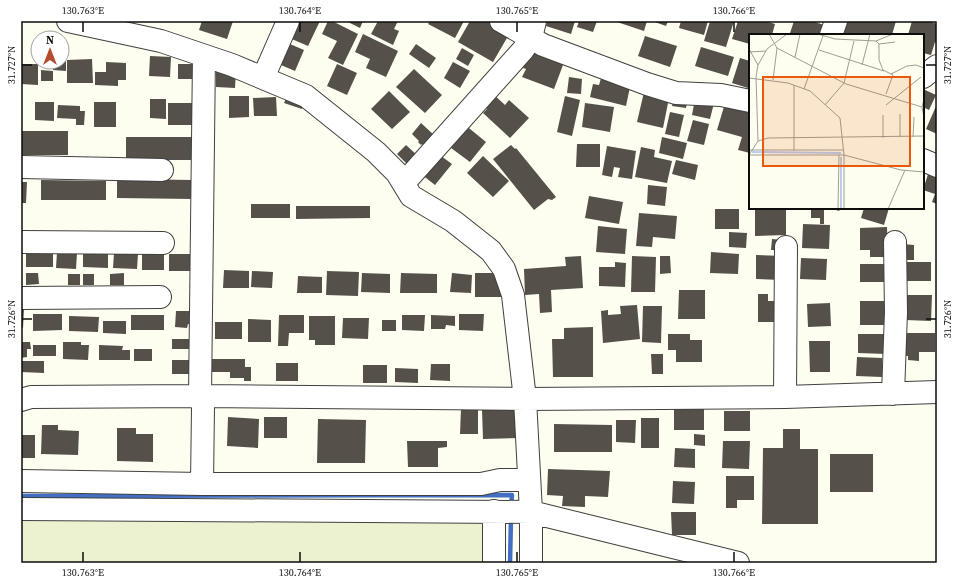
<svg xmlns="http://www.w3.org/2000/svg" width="958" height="584" font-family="'Source Serif 4',serif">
<rect width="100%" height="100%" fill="#fdfeef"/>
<path fill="#ecf2d0" d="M21,513L491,516L490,563H21Z"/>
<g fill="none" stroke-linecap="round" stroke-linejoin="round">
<path stroke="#426ec4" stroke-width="4.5" d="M21,496L512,495L511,506
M510,563L511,518"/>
</g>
<path fill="#55514a" d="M202,21H233L227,39L199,30Z
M294,21H320L308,46L287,37Z
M328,21H332L358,34L343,65L328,58L337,41L322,34Z
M346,21H363L360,28Z
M378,21H398L394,29L399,31L393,45L371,34Z
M430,21H464L455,38L428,24Z
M470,21H493L511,31L493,62L458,42Z
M547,21H575L571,34L546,26Z
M579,21H597L593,32L577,27Z
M614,21H647L644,31Z
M652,21H668L666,26Z
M681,21H708L704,35L679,28Z
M710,21H734L726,47L704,41Z
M738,21H765L775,24L772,35H750V44L732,39Z
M794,21H812L824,25L821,35H796L790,33Z
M846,21H896L892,35H841Z
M912,21H929L937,24V43L935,42L931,55L923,53V35H908Z
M363,34L398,51L386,77L366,68L370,59L355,52Z
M645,36L677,46L670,67L638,56Z
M283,41L304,50L295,71L274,62Z
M416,44L436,58L429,68L409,54Z
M701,47L734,57L728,76L695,66Z
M462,48L474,55L468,66L456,59Z
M535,50L566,57L554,89L522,77L526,69L520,67L526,54L533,56Z
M150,56L171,57L170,77L149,76Z
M740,58L750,61V81L748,88L732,83Z
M92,59L93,83H67V60Z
M62,61H66V71L53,70L54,62H62Z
M106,62L126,63V80H118V86L95,85V72H106Z
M453,62L470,71L460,88L444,78Z
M21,64H38V85L21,84Z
M178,64H194V79H178Z
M337,64L357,73L347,95L327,86Z
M414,69L442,95L425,113L396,87Z
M41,70L53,71V81H41Z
M216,70L236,71L235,88L216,87Z
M602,75L631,82L626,106L590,97L593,84L599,85Z
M569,77L582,79L581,94L567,93Z
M923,89L936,95L929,110L923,107Z
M389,91L410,112L392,129L371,109Z
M644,92L669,98L663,128L637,122Z
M492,93L505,105L509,100L529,118L510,138L483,113L487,109L482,104Z
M288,94L305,100L302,109L284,103Z
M674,95L688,98L686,108L672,106Z
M229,96H249V117L229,118Z
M565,96L580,100L572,136L557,132Z
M276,97L277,116H254L253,98Z
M150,99H166V119L150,118Z
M695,99L714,103L710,119L692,115Z
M726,100L750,106V153L738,150L742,137L717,130Z
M35,102H54V121L35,120Z
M94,102H116V127H94Z
M168,103H196V125H168Z
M585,103L614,107L610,132L582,127Z
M937,104V134L926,129Z
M58,105L80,106V111H85L84,125H76V119L57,118Z
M670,112L684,115L679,137L665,134Z
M693,120L709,124L704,145L687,141Z
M421,123L435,136L425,146L422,144L421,145L418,142L419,141L412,134Z
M464,124L486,142L470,162L451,148L456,141L452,138Z
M21,131H68V155H21Z
M126,137H194V160H126Z
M662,137L687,143L683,159L659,153Z
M577,144H600V167H576Z
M406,145L418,156L409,166L397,154Z
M511,145L515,149L516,148L556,197L552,200L548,199L534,210L493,159Z
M607,146L636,151L632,179L618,177L620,168L614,167L612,177L602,175Z
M641,147L655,150L654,157L672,161L667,183L635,177Z
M437,153L452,164L435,185L421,174Z
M483,156L509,181L493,197L467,173Z
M676,160L698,165L695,180L672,174Z
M929,171L937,174V204L932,202L935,194L923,190Z
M117,179L194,180L193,199L117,198Z
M41,180L106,181V200H41Z
M21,182H27L26,203H21Z
M648,185L667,187L665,206L647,204Z
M589,196L623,202L619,224L585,218Z
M251,204H290V218H251Z
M296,206H370V218L296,219Z
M830,208H841L839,211Z
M864,208H889L884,225L861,218Z
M715,209H739V229H715Z
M755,209H786V235L755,236Z
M811,210H824V224H820V218H811Z
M639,213L677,216L675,239L653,237L652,247L636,246Z
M803,224L830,225L829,249L802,248Z
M598,226L627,229L625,254L596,252Z
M887,227L888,257H870V250H860V228Z
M729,232L747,233L746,248L729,247Z
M772,239L783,240V250H771Z
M902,244L914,245V260H901Z
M53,246V267H26V247Z
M83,250L108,251V268L83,267Z
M57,252L77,253L76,269L56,268Z
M142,252H164V270H142Z
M711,252L739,254L738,274L710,273Z
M114,253L138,254L137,269L113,268Z
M169,254H192V271H169Z
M756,255L783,256L782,280L756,279Z
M581,256L583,288L551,290L552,312L540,313L539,294L525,295L524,269L566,266L565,257Z
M632,256L656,257L655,292H631Z
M660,256H670L671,273L660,274Z
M801,258L827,259L826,280L800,279Z
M615,262L626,263L625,287L599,286V267H615Z
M905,262H931V281H904Z
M860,264H887V282H860Z
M224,270L249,271V288H223Z
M252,271L273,272L272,288L251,287Z
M327,271L359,272L358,296L326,295Z
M26,273H38L39,284L26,285Z
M124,273V285H110V274Z
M362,273L390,274V293L361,292Z
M401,273L437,274V293H400Z
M452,273L472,275L471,293L450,292Z
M475,273H503L502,297H475Z
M68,274H80V285H68Z
M83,274H94V285H83Z
M298,276L322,277V293H297Z
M679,290H705V319H678Z
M758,294H768V301H782V322H758Z
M906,295H932L931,321L906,320Z
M860,301H885V325H860Z
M830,303L831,326L808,327L807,304Z
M637,305L640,339L603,343L601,311L608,310V315L621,314L620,306Z
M643,306H662L661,343L642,342Z
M21,309H24L23,328L21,327Z
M176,311H190V318L194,319V324H188L187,328L175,327Z
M33,314H62V330L33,331Z
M459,314H484L483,331L459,330Z
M131,315H164V330H131Z
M279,315H304V333H289L288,346H278Z
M402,315H425L424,331L402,330Z
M431,315L455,316V326L446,325L445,329H431Z
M69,316L99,317L98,332L69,331Z
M309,316H335V345H315V340H309Z
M343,318H369L368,339L342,338Z
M248,319L271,320V342H248Z
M382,320H396V331H382Z
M103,321H126V334L103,333Z
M215,322H242V339H215Z
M593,327V377H553L552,339H564V328Z
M903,333H935V352H919V361L908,360V356H903Z
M668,334H690V340H702V362H676V350H668Z
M858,334H886V354L858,353Z
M172,339H190L195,349H172Z
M809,341H830V372H810Z
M21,342H30L31,349H27V357L21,358Z
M63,342H81V345H89L88,360L63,359Z
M33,345H56V356H33Z
M99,345L123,346L122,350H130V360H99Z
M134,349H152V361H134Z
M651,354H663V374H652Z
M857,357L882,358V377L856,376Z
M211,359H245V367H251V381H244V378H230V372H211Z
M172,360H192V374H172Z
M21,361H44V373L21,372Z
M276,363H298V381H276Z
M431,364H450V381L430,380Z
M363,365H387V383H363Z
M395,368L418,369V383L395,382Z
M674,408L704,409V430H674Z
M461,409H478V434H460Z
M520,409L521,438L483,439L482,410Z
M724,411H750V431H724Z
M228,417L259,419L258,448L227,446Z
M264,417H287V438H264Z
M641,418H659V448H641Z
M318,419L366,420L365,463H317Z
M616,420H636L635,443L616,442Z
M554,424L612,425V452H554Z
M42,425H58V430L79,431L78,455L41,454Z
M117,428H136V434H153V462L117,461Z
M783,429H800V449H818V524H762L763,448H783Z
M694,434L705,435V446L694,445Z
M21,435H35V458H21Z
M407,441H447V447L438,448V467H408Z
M723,441H750L749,469L722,468Z
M675,448L695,449V468L674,467Z
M830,454H873V492H830Z
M548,469L610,471L608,497L585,496V507L562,506L563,496L547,495Z
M726,476H754V500H737V508H726Z
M673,481L695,482L694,504L672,503Z
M671,512H696V535H672Z"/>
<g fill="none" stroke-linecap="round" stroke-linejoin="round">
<g stroke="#404040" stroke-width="24">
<path id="minor" d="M68,21L161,41L232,65L306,96L376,152L397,173L411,196L453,221L491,251L504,269L513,295L525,399L531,512V563
M501,21L543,45L647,84L676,93L721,95L750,101
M831,35L836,21
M923,77L937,66
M263,78L288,21
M923,160L937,166
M21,167L162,170
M404,183L523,50L531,38L535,21
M21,242L163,243
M21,298L160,297
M893,394L896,312L895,242
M785,397L786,247
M21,400L31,397L200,396L525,399L785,397L937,392
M21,481L202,484H481L500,480H529
M202,484L203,407L200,396L204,56
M21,509L531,512L738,563
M494,563V511"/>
</g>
<use href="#minor" stroke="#fff" stroke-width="22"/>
</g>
<path fill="none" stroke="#0d0d0d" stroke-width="1.5" d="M83,22V32M300,22V32M517,22V32M734,22V32M22,65H32M926,65H936M22,319H32M926,319H936M83,552V562M300,552V562M517,552V562M734,552V562"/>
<g transform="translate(749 34)">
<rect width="175" height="175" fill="#fdfeef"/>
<path fill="none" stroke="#b6ccf2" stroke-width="2" d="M3,118L92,119M92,175V123"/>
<path fill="none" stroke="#9d9e95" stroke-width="1" d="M20,0L28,14L24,46M69,0L86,5L127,7L130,10V26L134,36L144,41L137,60M127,7L144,0M130,10L146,8M28,14L97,50L173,73M0,15L9,31M70,16L135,37M0,18L17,17M46,23L51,0M113,31L121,0M142,40L158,32L167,31L175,34M0,44L39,49L61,57L91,84L95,121V175M55,55L74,2M175,65L173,73L175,83M76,71L95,49L105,7M137,71L172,43M151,103V80M164,103L165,83M134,104V81M9,107L7,43L9,31L18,15L38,0M0,116H95M45,117V51M0,121L9,107L19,104L175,102M0,121H95L152,136L175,138M89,175L90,121M139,175L156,136"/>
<path fill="#e8590c" fill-opacity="0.15" stroke="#e8590c" stroke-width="2" d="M14,43H161V132H14Z"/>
<rect width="175" height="175" fill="none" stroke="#0d0d0d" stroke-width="2"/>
</g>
<rect width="958" height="584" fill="none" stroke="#ffffff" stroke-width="44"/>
<g transform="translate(50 50)"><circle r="19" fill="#ffffff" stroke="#9e9e9e"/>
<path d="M0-3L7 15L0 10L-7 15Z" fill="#b44b2e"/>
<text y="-6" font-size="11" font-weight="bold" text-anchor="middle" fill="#0d0d0d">N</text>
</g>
<rect x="22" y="22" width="914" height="540" fill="none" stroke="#0d0d0d" stroke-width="1.5"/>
<g font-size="10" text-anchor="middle" fill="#0d0d0d">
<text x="83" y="14">130.763°E</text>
<text x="300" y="14">130.764°E</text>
<text x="517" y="14">130.765°E</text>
<text x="734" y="14">130.766°E</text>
<text transform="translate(11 65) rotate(-90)" y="4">31.727°N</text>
<text transform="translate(947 65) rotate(-90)" y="4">31.727°N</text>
<text transform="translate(11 319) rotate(-90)" y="4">31.726°N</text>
<text transform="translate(947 319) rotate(-90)" y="4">31.726°N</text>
<text x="83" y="576">130.763°E</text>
<text x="300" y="576">130.764°E</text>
<text x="517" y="576">130.765°E</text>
<text x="734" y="576">130.766°E</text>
</g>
</svg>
